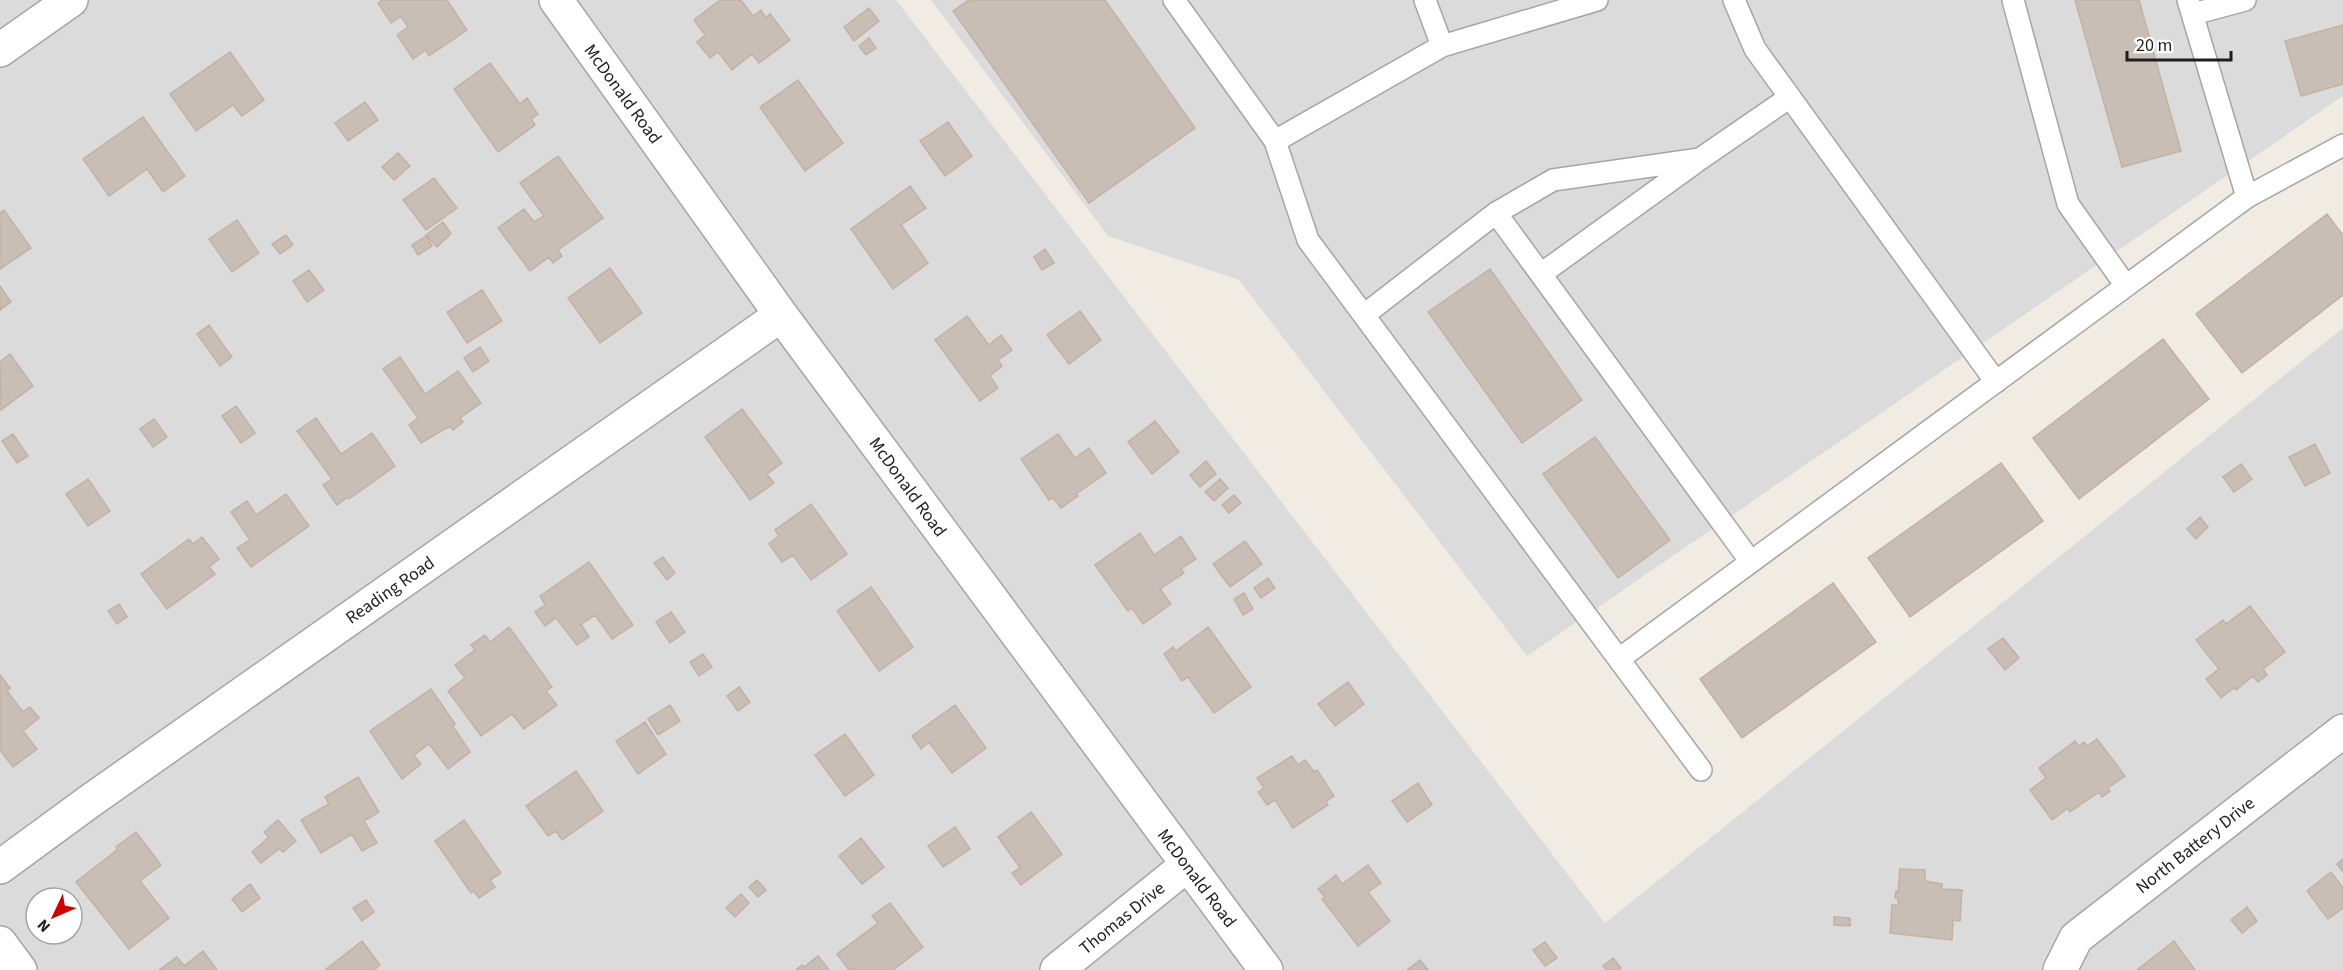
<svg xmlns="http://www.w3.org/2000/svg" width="2343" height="970" font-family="'Source Sans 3',sans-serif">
<rect width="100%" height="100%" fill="#f0ece3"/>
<path fill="#dcdbdb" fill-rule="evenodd" d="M0,0H896L1605,923L2343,328V970H0ZM36,898H72V934H36Z
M931,0H2343V96L1527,656L1239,280L1108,236Z"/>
<path fill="#c8beb6" stroke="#c3b2a4" stroke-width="1.5" d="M382,0H447L467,30L429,56L426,50L413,59L397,35L408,27L401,16L391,23L378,3Z
M720,0H741L753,16L761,10L766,18L770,14L790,40L759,63L752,54L732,70L718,52L710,58L697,42L705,35L694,20Z
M969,0H1105L1195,128L1089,203L953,11Z
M2075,0H2139L2181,151L2122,167Z
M869,8L879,21L854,41L844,27Z
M2343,25V84L2301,96L2285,41Z
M869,38L876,48L866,55L859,46Z
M230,52L264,100L242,116L233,105L196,131L170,94Z
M490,63L520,104L527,98L538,114L531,119L535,125L498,152L454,89Z
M798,80L843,143L805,171L760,107Z
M365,102L378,120L348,141L335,123Z
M143,117L185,176L163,192L147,169L109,196L83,159Z
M948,122L972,156L945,176L920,141Z
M398,153L410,166L394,180L382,167Z
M558,156L603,218L558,250L562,256L553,263L549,257L530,271L498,228L524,209L534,222L544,216L520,183Z
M434,178L457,208L426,230L403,200Z
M910,186L926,208L901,225L928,263L893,289L851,229Z
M4,210L31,248L0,269V213Z
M2327,214L2343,235V295L2242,373L2196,314Z
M237,220L259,253L232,272L209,239Z
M443,222L451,234L437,247L426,235Z
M286,235L293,245L280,254L272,244Z
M426,236L432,246L418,255L412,245Z
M1045,249L1054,263L1042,270L1034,257Z
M610,268L642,313L600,343L568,298Z
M1490,269L1582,400L1522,443L1428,312Z
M309,270L324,290L307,302L293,281Z
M0,286L11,302L0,310Z
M482,290L502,321L467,343L447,312Z
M1080,311L1101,340L1069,364L1047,335Z
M967,316L989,345L1001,335L1012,350L998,360L1002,366L990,376L998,388L980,401L935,340Z
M209,325L232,357L220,366L197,334Z
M2163,339L2209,399L2079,499L2033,438Z
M480,347L489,361L473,372L464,358Z
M10,354L33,386L1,410L0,362Z
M400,357L425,394L458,371L481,403L460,418L463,422L453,430L450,426L421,443L409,425L418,418L383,369Z
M236,406L255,433L241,443L222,416Z
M742,409L782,463L767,474L774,483L750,500L705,437Z
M316,418L341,454L372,433L395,466L349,499L348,497L337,505L323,485L332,479L297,431Z
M154,419L167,437L153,447L140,429Z
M1155,421L1179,452L1152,474L1128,442Z
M13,434L28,456L17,463L2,441Z
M1058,434L1075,458L1089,448L1106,473L1076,494L1078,496L1061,508L1053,498L1049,500L1021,459Z
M1595,437L1670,540L1618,578L1543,474Z
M2315,444L2330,473L2305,486L2289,457Z
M1206,461L1216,474L1200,487L1190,475Z
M2001,463L2043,521L1910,617L1868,558Z
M2241,464L2252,479L2234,492L2223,477Z
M88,479L110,511L88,526L66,494Z
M1220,479L1228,488L1214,501L1205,492Z
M286,494L309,526L251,567L237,548L250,540L231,512L247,501L256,515Z
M1234,495L1241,503L1229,513L1222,505Z
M811,504L847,554L811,580L793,555L782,562L769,544L779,536L775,530Z
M2200,517L2208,527L2196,539L2187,529Z
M1140,533L1154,555L1181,536L1196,559L1181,569L1184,573L1160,589L1171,604L1143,624L1132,608L1128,611L1095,565Z
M202,537L219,559L209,567L215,574L167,609L141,574L189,539L193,544Z
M1245,541L1262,564L1230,587L1213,564Z
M663,557L675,573L667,580L654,563Z
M589,562L633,625L612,639L595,615L581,624L589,637L577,645L556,618L545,626L535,612L545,605L540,596Z
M1268,578L1275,588L1261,598L1254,588Z
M1833,583L1876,642L1742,738L1700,679Z
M871,587L913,647L879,671L837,611Z
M1244,593L1253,609L1243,615L1234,599Z
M119,604L127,617L117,624L108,611Z
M2250,606L2285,652L2263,669L2267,675L2258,682L2253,676L2236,690L2235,687L2221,698L2206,679L2219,669L2196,640L2223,620L2226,624Z
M671,612L685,632L670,643L656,622Z
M509,627L552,687L546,691L557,705L524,729L512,714L481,736L448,691L465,678L455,665L475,650L471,645L485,635L490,642Z
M1208,627L1251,687L1214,713L1188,677L1182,681L1164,654L1173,647L1176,651Z
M2003,638L2019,658L2005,670L1988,649Z
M703,654L712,667L699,676L690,662Z
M0,675L10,688L7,691L23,712L30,707L39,718L23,731L37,749L13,767L0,750Z
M1348,682L1364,704L1335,726L1318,704Z
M739,687L750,702L738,711L727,696Z
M431,689L455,724L453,726L470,752L448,769L429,744L414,755L421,764L402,779L370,731Z
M670,705L680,721L658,735L648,719Z
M955,705L986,748L952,773L929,742L921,749L912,736Z
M645,722L666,754L638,774L616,741Z
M845,734L874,775L845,796L815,755Z
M2097,739L2125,776L2108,788L2110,791L2102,797L2100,793L2096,794L2070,812L2068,808L2052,820L2030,790L2046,778L2039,768L2075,741L2078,746L2084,742L2087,746Z
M1292,756L1298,765L1305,760L1314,772L1317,770L1334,796L1326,801L1328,805L1293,828L1275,800L1267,805L1258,792L1264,788L1257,778Z
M576,771L603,811L562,840L556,831L548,836L526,806Z
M358,777L379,812L364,821L377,843L362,851L352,834L321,853L301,820L329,804L325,797Z
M1418,783L1432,805L1407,822L1392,801Z
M1031,812L1062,854L1021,885L1012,873L1020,868L998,837Z
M278,820L296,841L283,852L279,849L261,863L252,852L269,837L264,832Z
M464,820L501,873L490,880L495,887L479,898L474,891L471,893L435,841Z
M955,827L970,849L943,867L928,846Z
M136,832L161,865L140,881L169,918L129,949L76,882L117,850L116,847Z
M861,838L884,867L862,884L839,856Z
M2343,859V872L2337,864Z
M1368,865L1381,883L1368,892L1390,921L1358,946L1322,899L1325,897L1318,889L1336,875L1342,884Z
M1900,869L1925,870V881L1942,884V889L1962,890L1960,921L1953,920L1952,940L1890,933L1892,905H1898V898H1895L1896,891L1898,892Z
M2331,872L2343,888V908L2328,919L2307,891Z
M757,880L766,890L758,897L749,887Z
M250,884L260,898L242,912L232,899Z
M741,894L749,903L735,917L726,908Z
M366,900L374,912L362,921L353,908Z
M890,903L923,947L893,970H849L837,954L878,923L872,916Z
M2247,907L2257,921L2242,933L2231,920Z
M1834,917L1850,918V926L1834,925Z
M362,941L380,965L374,970H325Z
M2174,941L2195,970H2137Z
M1545,942L1557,958L1545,966L1533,950Z
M203,951L217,970H159L177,957L184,966Z
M818,956L829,970H796L802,965L804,967Z
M1613,958L1621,968L1618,970H1607L1603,966Z
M1420,960L1428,970H1407Z"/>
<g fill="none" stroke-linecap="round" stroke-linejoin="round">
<g stroke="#a5a5a5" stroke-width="24">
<path id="service" d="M1174,0L1275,141L1308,240L1701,770
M1425,0L1442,46
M1734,0L1755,49L1996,382
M2013,0L2068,204L2126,286
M2188,0L2247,197
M2193,14L2245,0
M1275,141L1442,46L1597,0
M1496,213L1751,562
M1541,274L1696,162
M1364,315L1496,213L1553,180L1700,159L1790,97
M1619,659L2247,197L2343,145"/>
</g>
<g stroke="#a5a5a5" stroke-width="36">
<path id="minor" d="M556,0L781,315L1266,970
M0,50L71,0
M0,867L90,801L781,315
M0,943L20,970
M1057,970L1187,865
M2060,970L2076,938L2343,731"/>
</g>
<use href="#service" stroke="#fff" stroke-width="21"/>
<use href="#minor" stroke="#fff" stroke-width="33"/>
</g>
<g text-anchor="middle" stroke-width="6" stroke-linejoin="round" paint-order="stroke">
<g font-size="18" fill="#1e1e1e" stroke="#fff">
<text transform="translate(623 94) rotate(54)" y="6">McDonald Road</text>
<text transform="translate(908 487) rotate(54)" y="6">McDonald Road</text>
<text transform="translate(390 590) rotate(-35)" y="6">Reading Road</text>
<text transform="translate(2195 845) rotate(-38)" y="6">North Battery Drive</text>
<text transform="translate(1197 878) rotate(53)" y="6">McDonald Road</text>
<text transform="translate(1122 918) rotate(-39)" y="6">Thomas Drive</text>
</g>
</g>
<g transform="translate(54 916) rotate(226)"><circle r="28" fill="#ffffff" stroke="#a5a5a5" stroke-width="1.5"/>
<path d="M0-4.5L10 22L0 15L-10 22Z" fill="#cc0100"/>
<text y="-9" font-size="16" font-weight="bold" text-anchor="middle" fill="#1e1e1e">N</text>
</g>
<path d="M2127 51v9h104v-9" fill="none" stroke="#1e1e1e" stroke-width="3"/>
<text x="2136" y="51" font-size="18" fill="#1e1e1e" stroke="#ffffff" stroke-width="4.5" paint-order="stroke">20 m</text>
</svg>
